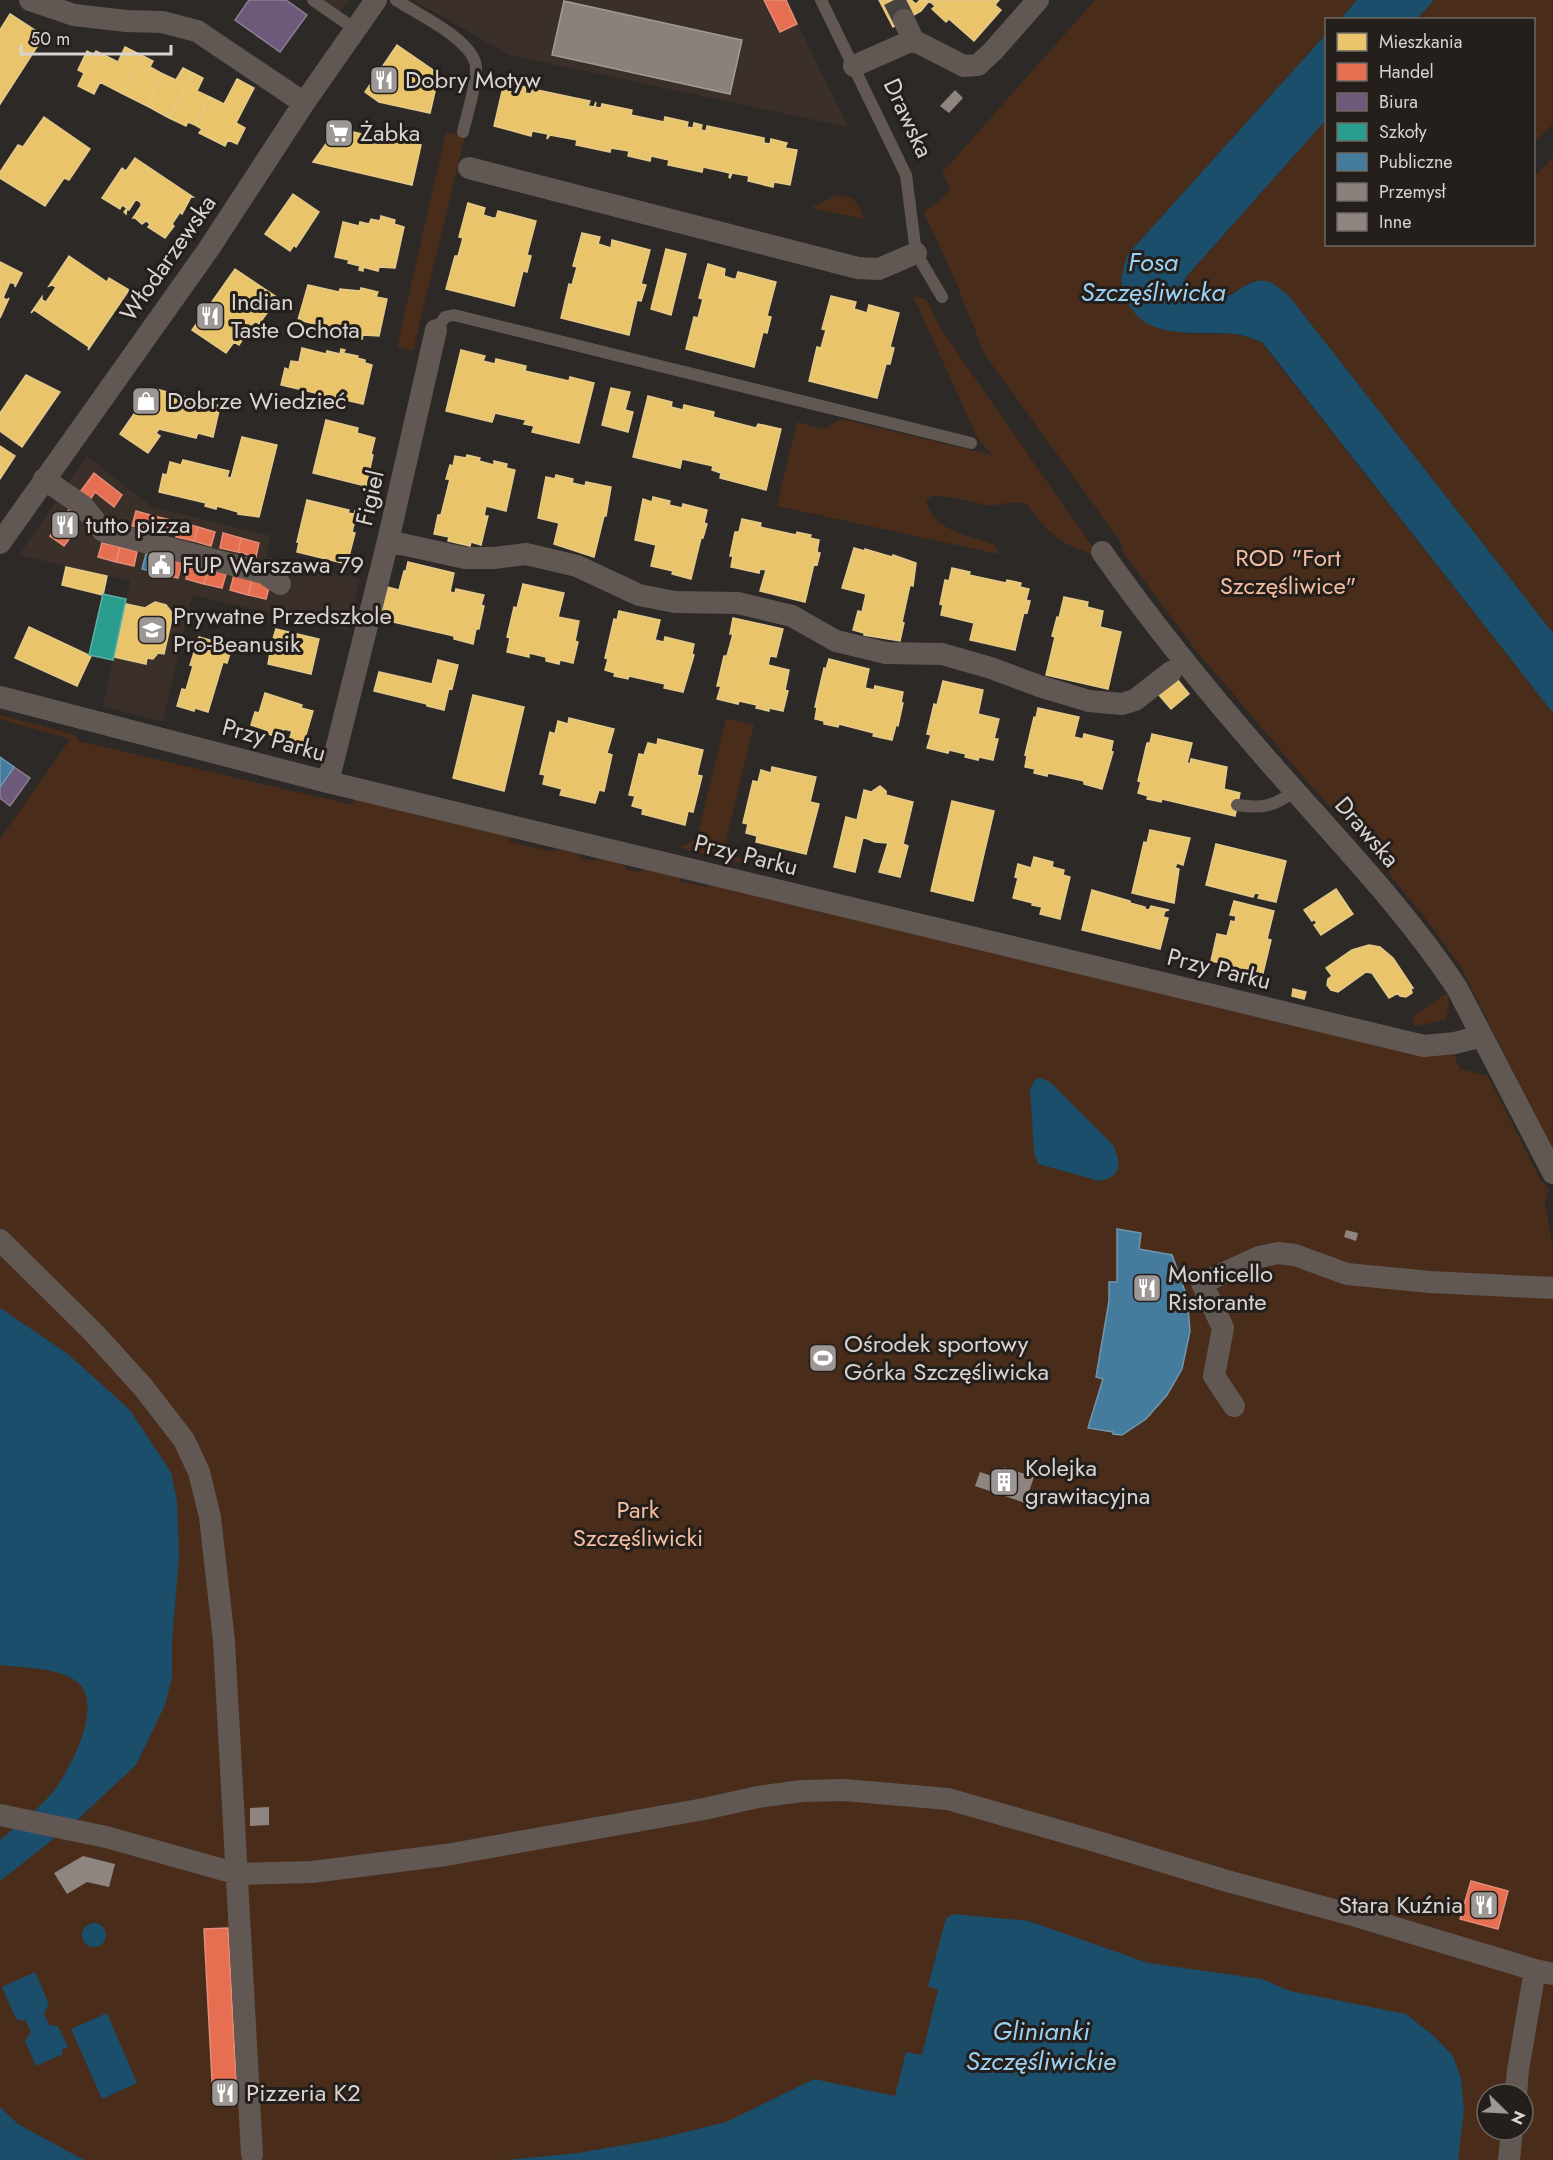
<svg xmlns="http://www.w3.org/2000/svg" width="1553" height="2160" font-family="Jost,sans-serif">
<rect width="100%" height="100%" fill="#2d2927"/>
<path fill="#3b2f29" d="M321,0H349L339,13Z
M413,0H786L848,127L509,55Z
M87,456L152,507L271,536L266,557L360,579L347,631L192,595L163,722L103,706L130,581L19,555Z"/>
<path fill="#4a2c1a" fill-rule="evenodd" d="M1095,0H1357L1340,19L1326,20V34L1128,254L1187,334H1237L1261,342L1553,713V1152L1461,967L1420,911L1368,849L1306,780L1194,648L1123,552L1120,541L985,355L953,275L924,213L951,190L942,173Z
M1434,0H1553V124L1534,143V20L1417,19Z
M1326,120V244H1534V177L1553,158V633L1289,296L1253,281C1222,301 1220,298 1185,289L1183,284L1187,276Z
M446,132L465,136L413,351L397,347Z
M837,195L852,198L859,206L864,219L811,208Z
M913,296L926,299L937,322L956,351L1096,552L1093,554C1059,544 1047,532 1027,504L1012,502L991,506L955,498L933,495L926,501C936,533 967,534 995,545L998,554L777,506L797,422L824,429L841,419L992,455L977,437Z
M0,715L76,735L78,741L353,805L354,799L509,836L510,842L554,852L558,848L578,852L581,858L594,861L599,858L624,863L626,869L640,872L644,868L679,877L680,881L707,887L712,884L1453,1052L1460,1069L1488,1076L1539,1177L1549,1189L1545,1203L1553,1248V2160H0V839L70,739L0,719ZM1487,2094H1523V2130H1487Z
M726,718L754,725L725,844L732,856L748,860L747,865L680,848L697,838Z
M1447,993L1449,1001L1446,1020L1415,1026L1413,1016Z"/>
<path fill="#1a4e6a" d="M1357,0H1434L1417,19H1340Z
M1326,34V120L1187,276L1183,284L1186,289C1197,292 1211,298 1223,297C1230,296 1234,293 1240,289C1263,274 1270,280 1289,296L1553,633V713L1262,342C1253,339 1244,335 1235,334C1200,331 1147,341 1128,303C1118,283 1121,274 1128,254Z
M1040,1078L1050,1082L1114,1146C1121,1165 1122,1177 1099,1181L1038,1164L1034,1152L1030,1089L1035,1080Z
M0,1308L68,1354L130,1410L171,1472L177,1501L179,1556L172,1641V1677L165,1705L136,1765L75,1822L0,1881V1840C19,1823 43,1807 57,1786C72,1765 105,1702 76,1681C56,1667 24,1668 0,1665Z
M954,1914L1029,1921L1148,1963L1262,1979L1290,1991L1406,2014L1434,2036L1453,2056L1461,2078L1464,2110L1458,2160H505L578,2153L653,2140L726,2122L814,2079L895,2096L906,2052L922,2055L938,1990L928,1986L946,1918Z
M82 1935a12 12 0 1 1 24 0a12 12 0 1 1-24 0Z
M35,1972L49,2004L44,2013L49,2025L58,2026L68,2047L62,2049L63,2054L36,2066L25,2041L31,2032L26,2021L16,2019L2,1987Z
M107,2013L137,2083L102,2099L71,2029Z
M0,2107L18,2124L84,2160H0Z"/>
<path fill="#e9c46a" stroke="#e4c989" stroke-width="1.5" d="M879,0H911L916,4L920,0L929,1L921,11L893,27Z
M928,0H999L995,5L1001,10L974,41L949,19L946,22L932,9L935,6Z
M10,14L44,36L0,104V30Z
M397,45L439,74L430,113L379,102L365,92Z
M125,47L143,56L123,94L100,82L94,94L78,86L84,73L78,70L87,51L94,55L96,51L118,62Z
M143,56L153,61L150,67L163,74L147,106L123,94Z
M183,68L193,73L169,118L147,106L163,74L176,80Z
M193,73L203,78L197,91L210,97L195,125L188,122L186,126L169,118Z
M237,79L254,88L236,123L245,128L237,144L228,140L225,146L199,133L202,129L195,125L210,97L224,104Z
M504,83L526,87L525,93L531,94L532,89L590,101L588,106L594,107L596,102L595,107L601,108L602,104L632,110L631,115L664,122L665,117L688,122L687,127L693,128L694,123L702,125L701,130L706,131L707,126L764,138V143L770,144L771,139L787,143L785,148L797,150L790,185L774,182L773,187L748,181L749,176L732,173L730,178L729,177L730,173L703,167L702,172L668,165L669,160L651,156L650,161L628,156L629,151L611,148L610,152L576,145L577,140L550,135L547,139L548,134L532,131L531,136L494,126Z
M44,117L90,149L69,180L64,178L45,206L0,178V172L18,145L23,147Z
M337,128L366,135L365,139L385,144L387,137L421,145L412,185L313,162Z
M135,158L193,197H191L182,214L180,212L172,224L174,226L165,238L148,227L150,224L146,221L142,224L135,218H133L141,206V203L136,199L129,210L127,209L126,214L124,212L127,208L122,205L120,209L102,198L122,168L126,171Z
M293,194L319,212L296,247L294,245L290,251L265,234Z
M468,203L485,208L483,215L493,218H496L498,211L536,221L527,255L531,256L527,272L523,271L514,306L446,289L455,256H458L463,238L459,237Z
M381,216L395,220L394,224L404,227L395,268L379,267L378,271L363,267V271L359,270L360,266L348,263L349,260L335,257L343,222L359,226L360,222L369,224L371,219L380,221Z
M582,233L600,237L598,244L611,248L612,240L650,250L641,284L646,285L641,301L637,300L629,335L561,318L569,284L572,285L577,267L573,266Z
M666,249L686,254L671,315L651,309Z
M69,256L107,282L109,278L129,290L88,350L89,347L34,310L31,313L42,297V300L46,302L53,292L56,287L52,285L49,286Z
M0,262L22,273L15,287V284L10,282L3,298L7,300L9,298L0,318Z
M708,264L725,269L724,276L733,279H736L738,272L776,282L767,316L771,317L767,333L763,332L754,367L686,349L694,317L698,318L703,299L699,298Z
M235,269L278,298L259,324L255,321L239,345L234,342L226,353L192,330Z
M308,285L339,292L340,289L360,291L361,288L378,292L376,297L387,299L379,336L363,335L362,339L347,335V339L344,338L345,331L298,320Z
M831,296L856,302L854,309L864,312L867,313L869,305L899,313L890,347L894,348L890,364H886L877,398L809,381L817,347L821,348L826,330L822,329Z
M302,348L326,354L327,351L340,354L341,349L345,350L343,353L358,356L357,358L365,360V363L372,365L363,404L281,385L285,368L289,370L291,361L299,362Z
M461,350L485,356L483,361L495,364L496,359L526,366L525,371L569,381L570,377L594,383L579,443L532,432L534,426L524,424L526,420L495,413L492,422L446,411Z
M26,375L60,392L22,447L0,431V413Z
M611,388L630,392L625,410L633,412L628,432L602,425Z
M156,389L220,406L213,437L198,433L196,438L159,429L156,433L160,436L148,453L120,434L147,395L154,397Z
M648,396L672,402L671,407L683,410L684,405L714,412L713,417L756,428L758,424L781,429L766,490L720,478L721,473L712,470L713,466L682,459L680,468L633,457Z
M326,420L358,428L357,433L375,438L371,454L373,455L366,486L313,473Z
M242,437L277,445L259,517L238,514V512L217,506L216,509L205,506L206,503L159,492L163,474L167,475L170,462L181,465L183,460L229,471L227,477L231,478Z
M0,446L15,456L0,479Z
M467,455L480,458L479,461L494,465V461L507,464L506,468L515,470L506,511L486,506L484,516H488L481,545L471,542L470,546L448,541L449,537L434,534L438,515H441L450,479H446L450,465L453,466L455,456L466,458Z
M556,475L573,479L572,483L585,486L586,482L611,487L606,516H604L594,557L554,544L559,523L538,518L546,477L555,479Z
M653,497L670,501L669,505L682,508L683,504L707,510L704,523L707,524L703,538H701L691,579L672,574L673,571L651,566L656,545L635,540L643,499L652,502Z
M307,500L349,510L348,513L354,514L355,511L357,512L352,532L355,533L347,564L297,552L299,542H297Z
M742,519L761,523L760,527L796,535L797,532L811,535L810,538L819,540L817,552L820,553L817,565L814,564L805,602L760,591L766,570L760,569L759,573L731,567L733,556H730L735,532H739Z
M854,548L865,551V549L892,557L893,555L916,563L913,586L910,585L902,622L904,623L900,641L864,635V633L853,630L858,611L862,612L866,594L842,588Z
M408,562L454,573L450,592L455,593L456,589L484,595L481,605L484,606L479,629H476L473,644L454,639V636L380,619L387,587L399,590L404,571H406Z
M66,567L107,576L103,595L62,585Z
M952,568L970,572L969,575L1006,583L1007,580L1021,583L1020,587L1029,589L1026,600L1030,601L1027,613L1024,612L1015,650L970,640L974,623L941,615L943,605L940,604L945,580L949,581Z
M523,584L564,593L558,617L579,621L575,641L578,642L573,663L560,660L559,664L546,661V657L529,653V657L507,652L510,638L507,637L514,607L517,608Z
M1064,597L1088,602L1087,607L1103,611L1100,627L1121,632L1108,689L1046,675L1055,637L1052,636L1057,617L1059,618Z
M155,602L166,605L173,614L164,654L158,653L153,659L147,658L146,664L114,657L126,604L145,608Z
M619,611L660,620L655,640L664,642L665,637L694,644L692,654L694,655L683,692L664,688L665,684L629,676L628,679L614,676L615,673L605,670L608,659L605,658L614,619L617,620Z
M733,618L783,629L776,657L770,656L768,665L789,670L785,690L788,691L783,711L769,708V711L756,708L757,705L739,701L738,704L717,699L721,686H717L724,656H727L733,634H730Z
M29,627L91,656L77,686L15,658Z
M276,629L319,639L311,674L268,664L270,653L266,648L267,642L273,639Z
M199,637L220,643L221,640L233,644L227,663L223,662L208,712L195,708L194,711L177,706L182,689L186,690L193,666L190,665Z
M829,659L869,669L865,688L874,690L875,686L903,692L901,703H903L898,726L896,725L892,740L873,736L874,733L839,724L838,727L824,724V721L815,719L817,707H815L824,668L826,669Z
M438,660L458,665L452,689L449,688L444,710L427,706V704L374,691L379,672L432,684Z
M1177,679L1189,694L1171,709L1159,695Z
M943,681L983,690L978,714L999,719L994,739H998L993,760L979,757L978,760L965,757L966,754L949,750L948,753L927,748L931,735L927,734L934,704L937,705Z
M265,693L302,705L301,708L313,711L302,748L288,744L292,731L284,729L281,738L268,734L269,731L251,725L255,712L259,713Z
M473,695L524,707L504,791L453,778Z
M1038,708L1079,717L1074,737L1083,739L1084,734L1113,741L1111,751L1113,752L1102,789L1084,784V781L1048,773L1047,776L1034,773L1035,769L1025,767L1027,756L1025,755L1034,717L1036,718Z
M569,718L614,729L607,753L612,755L604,791L599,790L595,803L560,795L562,789L543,784L545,775L540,774L550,732L555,734L558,721L568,724Z
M1152,734L1192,743L1187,763L1190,764L1191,759L1227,767L1224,789L1240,793L1235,816L1162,799L1161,802L1147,799L1148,796L1138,793L1141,782L1138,781L1147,743H1150Z
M658,739L703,750L697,775L702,776L693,812L688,811L685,825L642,814L643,809L632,806L635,796L629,795L639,754L644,755L648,743L657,745Z
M772,767L816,777L810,802L819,804L806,854L756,842L757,836L746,833L748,824L743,823L753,781L758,782L761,770L771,773Z
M880,786L886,791V795L913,802L903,844L908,846L900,877L879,872L888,843L875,842L863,837L855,872L834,867L846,817L857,820L864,790L871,792Z
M952,801L994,811L973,901L931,891Z
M1150,830L1190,838L1183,865L1177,863L1175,868L1179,869L1174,903L1132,893L1144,842L1147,843Z
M1216,844L1286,861L1276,902L1258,898L1260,894L1255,893L1253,897L1206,885Z
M1034,857L1053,862L1052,867L1064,870L1063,875L1070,877L1060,919L1040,914L1042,907L1032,905L1033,903L1013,898L1018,878L1015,877L1018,864L1031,868Z
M1336,889L1353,914L1321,935L1314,925L1317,923L1314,919L1312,921L1304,910Z
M1092,890L1130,901V903L1145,907V909L1149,910L1151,906L1169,910L1165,911L1163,917L1168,918L1160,949L1082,930Z
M1234,901L1274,911L1267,939L1271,940L1263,973L1211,961L1217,934L1227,936L1231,921L1235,922L1236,916L1230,915Z
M1369,945L1380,947L1393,958L1413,988H1411L1412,993L1406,997L1400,996L1398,993L1389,998L1372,973L1366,972L1338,992L1331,990L1327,985L1328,979L1332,976L1326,968L1352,950Z
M1293,989L1306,992L1304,999L1292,996Z"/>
<path fill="#e76f51" stroke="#e38d78" stroke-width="1.5" d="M764,0H786L797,24L780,32Z
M94,473L122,495L114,507L95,492L90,500L80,492Z
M70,508L79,515L71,527L76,530L64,546L50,536Z
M136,511L154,516L150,530L132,526Z
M154,516L171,520L168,535L150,530Z
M180,522L198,527L194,541L176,537Z
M198,527L215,532L211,546L194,541Z
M223,533L241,538L238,552L220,548Z
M241,538L259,543L256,557L238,552Z
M102,543L120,547L116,562L98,557Z
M120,547L137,552L134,566L116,562Z
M163,558L182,563L178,578L159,573Z
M189,564L208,569L204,584L186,579Z
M208,569L226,574L222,588L204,584Z
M234,575L252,580L248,595L230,590Z
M252,580L270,584L266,599L248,595Z
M1471,1881L1508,1891L1498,1929L1460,1919Z
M228,1928L237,2098L213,2099L204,1929Z"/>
<path fill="#6d597a" stroke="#8d7e94" stroke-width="1.5" d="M249,0H286L307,15L280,52L235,20Z
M14,767L30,778L10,806L0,798V787Z"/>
<path fill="#2a9d8f" stroke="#5eaea3" stroke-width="1.5" d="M103,594L126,599L113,660L89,655Z"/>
<path fill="#457b9d" stroke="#7196ad" stroke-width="1.5" d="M146,554L163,558L159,573L142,569Z
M0,757L14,767L0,787Z
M1117,1229L1141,1233L1139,1249L1172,1255L1187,1297L1190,1331L1182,1369L1167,1395L1146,1419L1122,1435L1113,1434V1432L1088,1428L1103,1379L1096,1377L1109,1301V1282H1117Z"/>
<path fill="#8a817c" stroke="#a29a96" stroke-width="1.5" d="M564,1L742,40L730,94L552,55Z"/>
<path fill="#8f8580" d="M955,90L963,98L949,113L940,106Z
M1346,1230L1358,1233L1356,1241L1344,1237Z
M1004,1467L1034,1477L1025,1503L975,1486L980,1472L1001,1479Z
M269,1807V1825L250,1826V1808Z
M83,1856L115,1864L109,1887L87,1882L67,1894L54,1873Z"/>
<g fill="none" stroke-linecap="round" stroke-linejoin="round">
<path stroke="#474341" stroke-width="22" stroke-dasharray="22 11" stroke-linecap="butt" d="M894,0L904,20"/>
<path stroke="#615854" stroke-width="12" d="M313,0L355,29
M396,0C417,14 474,40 476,67C477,84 467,114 463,132
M821,0L906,175L916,253L942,297
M436,330L445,317L454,315L971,443
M1237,805C1263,809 1274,806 1295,791"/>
<path stroke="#615854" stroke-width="22" d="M30,0L74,15L126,21L162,22L197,31L304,103
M904,20L913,40L964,66L978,65L993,51L1038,0
M854,66L913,40
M469,168L858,268L879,269L916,253
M44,479L83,506L103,531L264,573L280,584
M388,541L465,558H494L526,554L577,566L639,595L675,602L738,603L792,616L836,641L886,653L942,654L991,668L1039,686L1089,701L1122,704L1135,700L1171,672
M0,543L208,250L304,103L376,0
M1102,552C1161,636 1226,714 1294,790C1351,854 1410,917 1457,988L1553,1173
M0,697L328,782L1424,1046L1455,1043L1482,1036
M328,782L388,541L436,330
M0,1240L94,1333L143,1387L184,1440L199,1472L210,1517L224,1641L252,2154
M1234,1406L1214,1376L1223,1328L1202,1283L1259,1257L1278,1253L1295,1255L1347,1274L1430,1282L1553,1288
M0,1815L106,1837L238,1874L312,1872L446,1855L704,1809L758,1797L802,1791L844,1790L948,1799L1095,1841L1227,1881L1356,1916L1535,1970L1553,1974
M1516,2094L1518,2070L1535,1970
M1509,2160L1512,2130"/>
</g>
<defs>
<g id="restaurant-square" transform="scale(1.5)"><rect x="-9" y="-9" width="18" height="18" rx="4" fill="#9d9896" stroke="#251f1b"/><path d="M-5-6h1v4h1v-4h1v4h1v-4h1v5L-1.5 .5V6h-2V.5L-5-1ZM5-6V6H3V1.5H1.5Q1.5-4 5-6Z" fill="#fff"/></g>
<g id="supermarket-square" transform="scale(1.5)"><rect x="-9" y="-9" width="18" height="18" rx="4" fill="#9d9896" stroke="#251f1b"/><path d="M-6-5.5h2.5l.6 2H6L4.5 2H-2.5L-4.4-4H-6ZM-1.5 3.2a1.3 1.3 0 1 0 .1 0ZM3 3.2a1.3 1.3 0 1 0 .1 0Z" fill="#fff"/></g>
<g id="shop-square" transform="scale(1.5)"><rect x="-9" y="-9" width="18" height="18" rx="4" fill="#9d9896" stroke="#251f1b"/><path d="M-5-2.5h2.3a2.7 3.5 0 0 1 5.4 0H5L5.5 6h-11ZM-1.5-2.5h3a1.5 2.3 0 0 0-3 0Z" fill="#fff"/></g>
<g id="civic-square" transform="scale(1.5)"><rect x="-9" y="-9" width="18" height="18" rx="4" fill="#9d9896" stroke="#251f1b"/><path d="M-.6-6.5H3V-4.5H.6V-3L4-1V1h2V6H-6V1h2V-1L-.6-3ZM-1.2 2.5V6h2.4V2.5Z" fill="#fff"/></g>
<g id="school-square" transform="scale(1.5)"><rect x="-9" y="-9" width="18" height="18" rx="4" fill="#9d9896" stroke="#251f1b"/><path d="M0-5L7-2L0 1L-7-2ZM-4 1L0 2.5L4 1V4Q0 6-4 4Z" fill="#fff"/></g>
<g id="stadium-square" transform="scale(1.5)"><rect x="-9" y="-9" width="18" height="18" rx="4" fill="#9d9896" stroke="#251f1b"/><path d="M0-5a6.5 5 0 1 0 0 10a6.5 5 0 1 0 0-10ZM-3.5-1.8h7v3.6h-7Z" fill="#fff"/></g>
<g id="building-square" transform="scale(1.5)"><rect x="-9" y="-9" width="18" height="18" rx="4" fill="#9d9896" stroke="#251f1b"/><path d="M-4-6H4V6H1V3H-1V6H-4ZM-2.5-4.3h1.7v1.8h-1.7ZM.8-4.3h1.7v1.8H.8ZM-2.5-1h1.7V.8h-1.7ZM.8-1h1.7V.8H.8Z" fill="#fff"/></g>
</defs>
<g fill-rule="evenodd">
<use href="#restaurant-square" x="384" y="80"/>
<use href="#supermarket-square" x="339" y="133"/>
<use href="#restaurant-square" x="210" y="316"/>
<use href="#shop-square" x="146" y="401"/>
<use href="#restaurant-square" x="65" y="525"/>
<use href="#civic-square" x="161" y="565"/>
<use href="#school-square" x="152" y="630"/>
<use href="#restaurant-square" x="1147" y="1288"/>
<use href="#stadium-square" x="823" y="1358"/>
<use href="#building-square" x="1004" y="1482"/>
<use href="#restaurant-square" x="1484" y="1905"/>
<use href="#restaurant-square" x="225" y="2093"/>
</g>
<g text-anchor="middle" stroke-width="6" stroke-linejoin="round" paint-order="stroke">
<g font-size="24" fill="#d9d4d2" stroke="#251f1b" text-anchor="start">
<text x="405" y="88">Dobry Motyw</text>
<text x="360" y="141">Żabka</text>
<text x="231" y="310">Indian<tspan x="231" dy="28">Taste Ochota</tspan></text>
<text x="167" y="409">Dobrze Wiedzieć</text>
<text x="86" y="533">tutto pizza</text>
<text x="182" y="573">FUP Warszawa 79</text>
<text x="173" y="624">Prywatne Przedszkole<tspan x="173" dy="28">Pro-Beanusik</tspan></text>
<text x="1168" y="1282">Monticello<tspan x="1168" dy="28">Ristorante</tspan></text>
<text x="844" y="1352">Ośrodek sportowy<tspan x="844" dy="28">Górka Szczęśliwicka</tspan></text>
<text x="1025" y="1476">Kolejka<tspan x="1025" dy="28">grawitacyjna</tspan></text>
<text x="1463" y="1913" text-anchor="end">Stara Kuźnia</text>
<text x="246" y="2101">Pizzeria K2</text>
</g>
<g font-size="24" fill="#d9d4d2" stroke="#251f1b">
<text transform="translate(908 118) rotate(65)" y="8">Drawska</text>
<text transform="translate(168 258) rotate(-55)" y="8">Włodarzewska</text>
<text transform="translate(370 498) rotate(-77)" y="8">Figiel</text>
<text transform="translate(274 740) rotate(15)" y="8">Przy Parku</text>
<text transform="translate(1367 832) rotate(49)" y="8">Drawska</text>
<text transform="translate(746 855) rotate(14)" y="8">Przy Parku</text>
<text transform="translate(1219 969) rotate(14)" y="8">Przy Parku</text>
</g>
<g font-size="24" fill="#f5bd9f" stroke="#251f1b">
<text x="1288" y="566">ROD "Fort<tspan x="1288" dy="28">Szczęśliwice"</tspan></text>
<text x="638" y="1518">Park<tspan x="638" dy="28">Szczęśliwicki</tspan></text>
</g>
<g font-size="26" font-style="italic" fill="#9ad2f6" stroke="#251f1b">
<text x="1153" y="271">Fosa<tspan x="1153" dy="30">Szczęśliwicka</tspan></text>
<text x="1041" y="2040">Glinianki<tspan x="1041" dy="30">Szczęśliwickie</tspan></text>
</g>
</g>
<rect x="1325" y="18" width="210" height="228" fill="#251f1b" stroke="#6d6764" stroke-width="1.5"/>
<rect x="1337" y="33" width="30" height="18" fill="#e9c46a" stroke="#6d6764" stroke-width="1.5"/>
<text x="1379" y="48" font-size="18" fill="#d9d4d2">Mieszkania</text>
<rect x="1337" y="63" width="30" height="18" fill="#e76f51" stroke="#6d6764" stroke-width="1.5"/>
<text x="1379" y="78" font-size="18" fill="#d9d4d2">Handel</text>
<rect x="1337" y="93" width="30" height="18" fill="#6d597a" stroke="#6d6764" stroke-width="1.5"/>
<text x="1379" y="108" font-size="18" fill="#d9d4d2">Biura</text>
<rect x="1337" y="123" width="30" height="18" fill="#2a9d8f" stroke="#6d6764" stroke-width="1.5"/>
<text x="1379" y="138" font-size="18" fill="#d9d4d2">Szkoły</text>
<rect x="1337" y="153" width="30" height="18" fill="#457b9d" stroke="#6d6764" stroke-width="1.5"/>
<text x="1379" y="168" font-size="18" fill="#d9d4d2">Publiczne</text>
<rect x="1337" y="183" width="30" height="18" fill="#8a817c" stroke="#6d6764" stroke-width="1.5"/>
<text x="1379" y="198" font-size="18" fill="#d9d4d2">Przemysł</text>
<rect x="1337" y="213" width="30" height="18" fill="#8f8580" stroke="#6d6764" stroke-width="1.5"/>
<text x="1379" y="228" font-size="18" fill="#d9d4d2">Inne</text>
<g transform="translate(1505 2112) rotate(114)"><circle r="28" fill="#251f1b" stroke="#6d6764" stroke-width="1.5"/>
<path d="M0-4.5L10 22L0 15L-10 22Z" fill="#9d9896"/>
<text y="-9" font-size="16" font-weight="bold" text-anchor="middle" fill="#d9d4d2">N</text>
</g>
<path d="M21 45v9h150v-9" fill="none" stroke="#d9d4d2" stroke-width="3"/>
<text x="30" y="45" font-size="18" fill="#d9d4d2" stroke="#251f1b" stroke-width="4.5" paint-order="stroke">50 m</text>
</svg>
